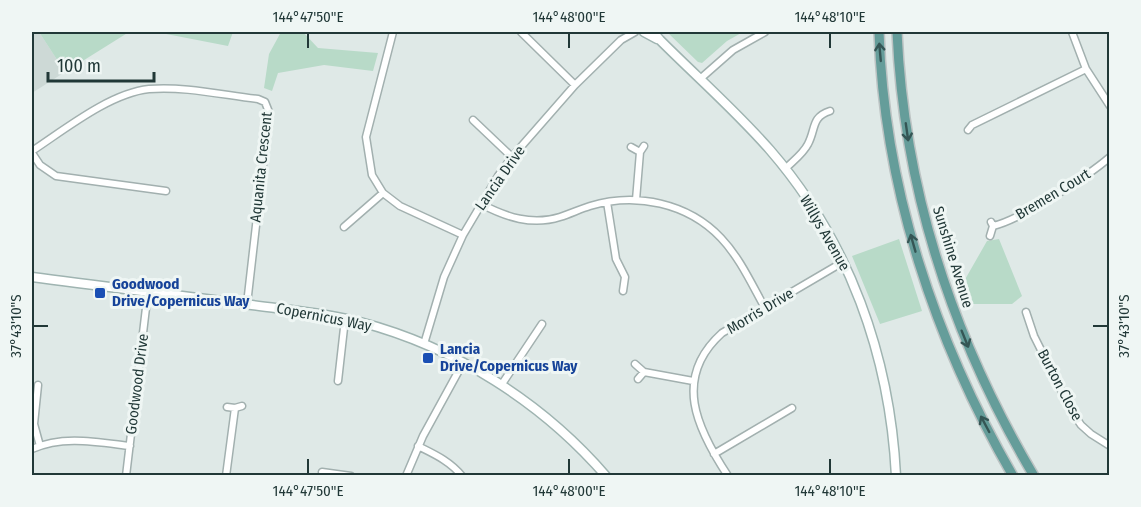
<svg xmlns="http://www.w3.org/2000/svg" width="1141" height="507" font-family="'Fira Sans Condensed',sans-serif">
<rect width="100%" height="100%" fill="#dfe9e7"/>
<path fill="#cdd9d6" d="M32,32H39L65,72L32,93Z"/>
<path fill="#b8dac8" d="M39,32H129L65,72Z
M156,32H233L228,46Z
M281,32H303L318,48L378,53L373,71L324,65L278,73L272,91L264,88L269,54Z
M667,32H743L727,41L702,63L698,62Z
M899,239L922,311L880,324L852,256Z
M999,239L1022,296L1012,304H971L963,283L987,241Z"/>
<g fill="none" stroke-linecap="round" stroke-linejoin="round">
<g stroke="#a2b0af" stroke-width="9">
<path id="street" d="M393,32L366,137L372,175L383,193L400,206L463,235
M521,32L575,85
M1072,32L1086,69L1110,106
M700,79L733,50L765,32
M473,120L512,157
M968,130L972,125L1086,69
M631,147L640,152
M32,151C64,130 110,93 149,89C184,86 223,95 258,99L265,102L269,112L247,304
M32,153L40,165L56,176L166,191
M785,169C793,161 803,154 808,144C816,129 811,117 830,111
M636,200L640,152L644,146
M607,202L616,259L625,277L623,291
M481,204C506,217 532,226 560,217C570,214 580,209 590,206C636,192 688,203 721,238C740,258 752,285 765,308
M993,226C1020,220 1088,176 1110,157
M344,227L383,193
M990,236L993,226L991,222
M1026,312L1034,336L1072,412L1081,425L1091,434L1110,446
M424,344L444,277L463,235L498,176L512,157L575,85L621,40L635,32
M635,364L644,372L693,381
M638,379L644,372
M338,381L345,319
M502,384L542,324
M38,385L34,424L40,446
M227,407L235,408L242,406
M418,446C434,454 450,461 462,476
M32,449C63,435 97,442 130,446
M714,454L792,408
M322,472L351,476
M126,476L148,291
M226,476L235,408
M406,476L423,436L463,363
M728,476C697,429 672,378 722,333L843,262"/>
</g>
<g stroke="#9fb4b1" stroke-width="11">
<path id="secondary" d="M644,32L657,39
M653,32L660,40C697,77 736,111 770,150C849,241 890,356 896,476
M32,277C105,287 179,295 252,305C288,310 325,313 360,322C455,347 542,402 606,476"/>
</g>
<g stroke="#bcc3c3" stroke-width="12">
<path id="primary" d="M879,32C884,188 935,341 1013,476
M897,32C904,190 953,339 1034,476"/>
</g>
<use href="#street" stroke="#fff" stroke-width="6"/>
<use href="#secondary" stroke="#fff" stroke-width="8"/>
<use href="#primary" stroke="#659d9a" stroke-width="9"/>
</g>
<defs><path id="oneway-shaft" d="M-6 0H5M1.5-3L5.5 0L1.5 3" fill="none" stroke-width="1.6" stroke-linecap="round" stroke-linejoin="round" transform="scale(1.5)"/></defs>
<g stroke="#355655">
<use href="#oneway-shaft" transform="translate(880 52) rotate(-95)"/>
<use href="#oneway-shaft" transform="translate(907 132) rotate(82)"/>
<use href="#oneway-shaft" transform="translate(913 243) rotate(-106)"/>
<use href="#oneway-shaft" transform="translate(965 339) rotate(68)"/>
<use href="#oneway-shaft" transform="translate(985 424) rotate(-118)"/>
</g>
<path fill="none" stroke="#213837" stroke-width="2" d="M308,33V48M569,33V48M830,33V48M33,326H48M1093,326H1108M308,459V474M569,459V474M830,459V474"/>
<g fill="#1a4fb4" stroke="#eff6f4" stroke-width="2">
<rect x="94" y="287" width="12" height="12" rx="3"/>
<rect x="422" y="352" width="12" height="12" rx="3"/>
</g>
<g text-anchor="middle" stroke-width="6" stroke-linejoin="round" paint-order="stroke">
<g font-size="15" fill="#213837" stroke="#eff6f4">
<text transform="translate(261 167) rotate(-84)" y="5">Aquanita Crescent</text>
<text transform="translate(500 178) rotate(-55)" y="5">Lancia Drive</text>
<text transform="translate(1053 194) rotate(-31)" y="5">Bremen Court</text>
<text transform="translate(825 233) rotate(60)" y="5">Willys Avenue</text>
<text transform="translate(953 257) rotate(73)" y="5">Sunshine Avenue</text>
<text transform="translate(760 311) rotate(-31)" y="5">Morris Drive</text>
<text transform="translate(324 317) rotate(11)" y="5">Copernicus Way</text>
<text transform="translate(137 384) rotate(-83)" y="5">Goodwood Drive</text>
<text transform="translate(1060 385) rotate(62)" y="5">Burton Close</text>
</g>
<g font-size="15" font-weight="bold" fill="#164399" stroke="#eff6f4" text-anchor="start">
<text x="112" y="289">Goodwood<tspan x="112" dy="17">Drive/Copernicus Way</tspan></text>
<text x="440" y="354">Lancia<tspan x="440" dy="17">Drive/Copernicus Way</tspan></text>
</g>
</g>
<rect width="1141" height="507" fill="none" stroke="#eff6f4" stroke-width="66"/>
<path d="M48 72v9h106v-9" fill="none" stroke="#213837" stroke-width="3"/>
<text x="57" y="72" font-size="18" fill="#213837" stroke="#eff6f4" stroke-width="4.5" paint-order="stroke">100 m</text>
<rect x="33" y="33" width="1075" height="441" fill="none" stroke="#213837" stroke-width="2"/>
<g font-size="15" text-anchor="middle" fill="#213837">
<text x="308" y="22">144°47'50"E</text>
<text x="569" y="22">144°48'00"E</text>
<text x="830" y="22">144°48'10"E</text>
<text transform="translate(16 326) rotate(-90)" y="5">37°43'10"S</text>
<text transform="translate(1124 326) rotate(-90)" y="5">37°43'10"S</text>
<text x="308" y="496">144°47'50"E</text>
<text x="569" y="496">144°48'00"E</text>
<text x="830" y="496">144°48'10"E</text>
</g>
</svg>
